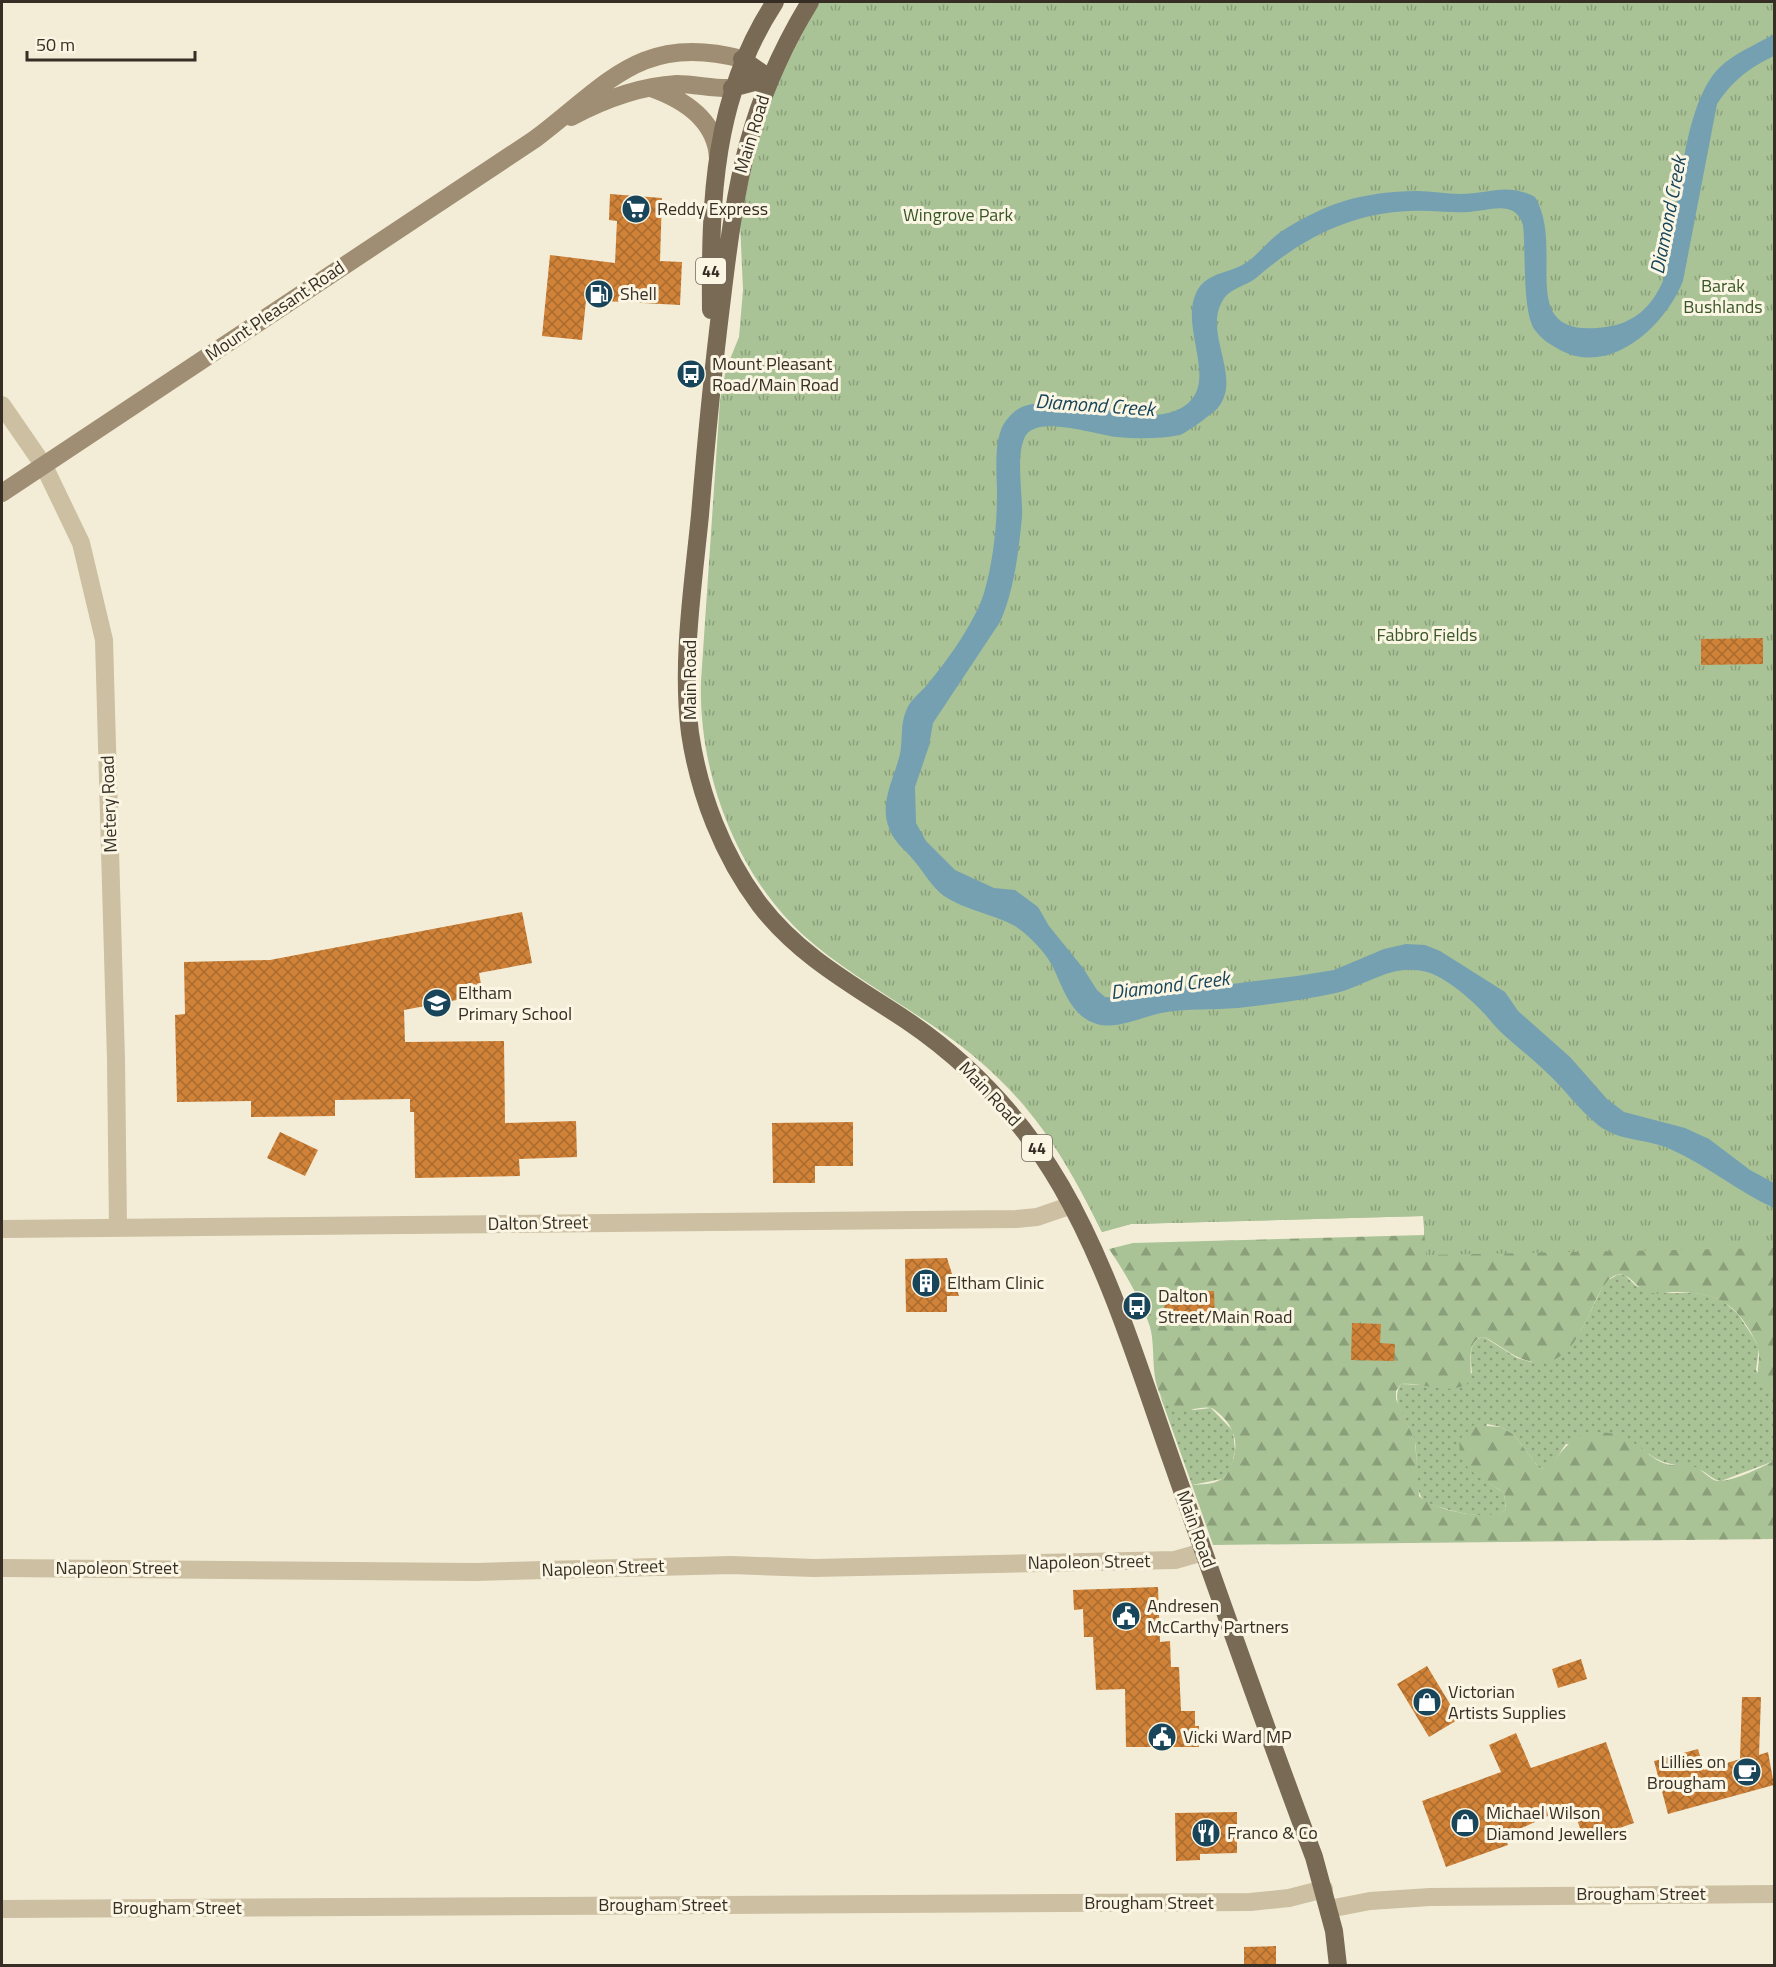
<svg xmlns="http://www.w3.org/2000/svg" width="1776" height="1967" font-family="'Titillium Web',sans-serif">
<defs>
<pattern id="grass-dots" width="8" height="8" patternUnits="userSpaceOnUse" patternTransform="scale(1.5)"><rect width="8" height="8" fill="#a9c396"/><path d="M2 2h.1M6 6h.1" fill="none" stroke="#8a9f7a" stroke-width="1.8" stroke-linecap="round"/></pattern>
<pattern id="forest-firs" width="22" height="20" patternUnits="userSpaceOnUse" patternTransform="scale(1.5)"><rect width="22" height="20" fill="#a9c396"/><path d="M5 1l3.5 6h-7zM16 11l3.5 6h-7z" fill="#8a9f7a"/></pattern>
<pattern id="park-tufts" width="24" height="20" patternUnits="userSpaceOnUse" patternTransform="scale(1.5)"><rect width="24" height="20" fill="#a9c396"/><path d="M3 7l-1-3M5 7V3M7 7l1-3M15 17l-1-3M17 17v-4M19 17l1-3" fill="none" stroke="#8a9f7a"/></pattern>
<pattern id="building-cross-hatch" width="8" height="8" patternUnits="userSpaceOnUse" patternTransform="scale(1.5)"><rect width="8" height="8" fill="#d08238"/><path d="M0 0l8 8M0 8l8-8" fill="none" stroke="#aa6b2f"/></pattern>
</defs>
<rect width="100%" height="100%" fill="#f3edd7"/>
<path fill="url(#grass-dots)" d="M1617,1275H1625L1636,1286L1654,1293H1695L1710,1296L1724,1302L1738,1314L1753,1337L1759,1348L1756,1370L1769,1390L1774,1391V1461L1721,1481C1712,1480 1708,1473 1700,1470C1680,1463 1668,1468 1649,1454L1566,1444C1558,1454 1554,1469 1540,1469L1513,1434L1501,1427L1487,1424L1476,1474L1504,1493L1506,1509C1491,1524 1443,1509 1425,1502C1411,1487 1419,1461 1415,1442C1411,1423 1388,1402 1401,1384L1423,1385L1472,1373C1471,1360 1467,1340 1484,1337L1517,1358L1531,1362L1581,1331L1605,1282Z
M1160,1395L1165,1401L1194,1410L1211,1408L1233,1431L1235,1451L1230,1471L1222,1479L1192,1485Z"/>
<path fill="url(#forest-firs)" d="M1774,2V1391C1747,1389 1763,1362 1758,1347C1754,1336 1746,1324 1739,1315C1722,1295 1697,1292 1672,1292C1663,1293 1653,1295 1645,1291C1636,1287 1632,1277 1623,1275C1591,1267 1589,1372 1533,1362C1514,1359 1501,1345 1484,1337C1464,1340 1473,1367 1470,1381C1452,1398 1423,1381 1401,1384L1396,1391V1399L1415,1440L1419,1496C1432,1510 1492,1523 1506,1509L1504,1493C1483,1477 1455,1470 1460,1439L1474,1425L1501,1427L1513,1434L1540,1469C1560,1469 1561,1428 1608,1433C1631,1435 1640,1450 1659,1461C1670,1468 1683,1463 1695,1467C1702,1470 1707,1476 1714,1480C1727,1485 1762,1467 1774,1461V1539L1213,1545L1192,1485C1201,1484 1212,1485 1220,1480C1228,1476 1230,1468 1233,1460C1240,1438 1231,1421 1212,1408C1197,1405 1186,1415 1171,1406C1147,1391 1157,1351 1150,1327C1141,1299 1125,1273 1109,1249L1133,1243L1424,1235V1216L1131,1224L1102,1232L1084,1196L1112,1168Z"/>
<path fill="url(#park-tufts)" d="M819,2H1774V1248L1426,1255L1423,1216L1131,1224L1102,1232C1074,1176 1045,1123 999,1079C945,1025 875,994 816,946C740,885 698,777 701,681L720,400L726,369L739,337L743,290L740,222L758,136L776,84Z"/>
<path fill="#74a0b2" d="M1774,34V56C1749,68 1733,80 1717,104L1683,281C1666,324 1613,376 1562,351C1551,345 1542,340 1534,329C1522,308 1526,251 1523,225C1515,199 1489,211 1469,212C1449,213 1430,210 1410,211C1350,213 1301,239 1256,278C1246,286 1230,288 1223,300C1202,333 1244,378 1217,409C1213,413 1185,434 1180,435C1161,439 1137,439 1117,437C1097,435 1039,415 1026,435C1015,452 1023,495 1022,516C1019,550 1014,591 1000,622L933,723L929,746L915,787L916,823L926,841L955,870L994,888L1015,890L1038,907L1049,926L1083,968L1097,990L1105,997L1117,998L1202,983L1232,984L1297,976L1334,970L1384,949L1406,944L1425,945L1440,951L1505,992L1518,1011L1570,1057L1607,1099L1624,1112L1685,1128L1709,1139L1750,1170L1774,1183V1208C1738,1192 1707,1165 1670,1149C1646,1138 1620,1142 1598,1125C1578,1109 1564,1088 1545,1071C1527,1053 1504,1038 1489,1019C1477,1004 1448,979 1430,973C1394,961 1368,985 1336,993C1304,1000 1270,1004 1238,1008C1213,1010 1186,1008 1161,1013C1142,1017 1116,1030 1097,1024C1070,1016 1063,987 1052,965C1045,952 1028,934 1015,926C993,914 965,910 944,896C932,887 925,874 916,863C907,851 894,843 889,828C879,803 894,779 900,754C903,740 900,725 906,711C910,700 918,695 926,686C946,663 975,622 984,593C993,563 997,526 997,495C997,475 994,449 1001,430C1002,425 1010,415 1014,412C1052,381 1158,442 1192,399C1213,373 1181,326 1196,293C1207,270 1231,275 1250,260C1261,251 1270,239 1282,231C1328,202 1362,192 1417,191C1431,191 1446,194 1460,194C1490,194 1506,182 1535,197C1567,251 1511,340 1606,327C1635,323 1652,306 1663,281C1679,224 1679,109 1719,68C1734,53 1756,45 1774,34Z"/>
<path fill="url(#building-cross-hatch)" d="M610,194L662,198L660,261L682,262L680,305L586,300L582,340L542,336L550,255L615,263L617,221L609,220Z
M1763,638V664L1701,665V639Z
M522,912L532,963L479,973L483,995L404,1010L405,1042L504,1041L505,1123L576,1121L577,1157L519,1159L520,1176L415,1178L414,1112H410V1099L335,1100V1116L251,1117V1101L177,1102L175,1015L185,1014L184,962L270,960Z
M853,1122V1166H815V1183H773L772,1123Z
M280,1132L318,1150L305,1176L267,1158Z
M947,1258L959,1296H947V1312H906L905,1259Z
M1165,1291H1214L1215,1324L1196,1323V1320H1164Z
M1352,1323L1381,1324L1380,1343L1395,1344L1394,1361L1351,1360Z
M1158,1587L1160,1642L1170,1641L1171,1667H1179L1181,1711H1195V1726H1199V1747H1126L1125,1689L1096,1690L1093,1637H1084L1083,1609L1074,1610L1073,1590Z
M1581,1659L1587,1679L1558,1688L1552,1669Z
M1427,1666L1459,1719L1429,1737L1397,1684Z
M1742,1697H1761L1759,1755L1768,1752L1774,1785L1668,1814L1654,1761L1698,1749L1704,1770L1740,1759Z
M1516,1733L1531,1768L1606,1742L1634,1823L1584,1840L1572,1805L1504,1836L1508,1845L1446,1867L1422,1801L1501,1772L1489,1745Z
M1237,1812V1853L1200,1854V1860L1176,1861L1175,1813Z
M1276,1946V1965H1244V1947Z"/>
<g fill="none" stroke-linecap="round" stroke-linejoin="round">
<path stroke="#ccbfa2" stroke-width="18" d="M2,405L44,466L81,543L104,640L116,1060L118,1227
M2,1229L1016,1219L1037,1217L1072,1205
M2,1568L476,1572L731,1565L814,1568L1175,1560L1203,1552
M2,1909L1250,1902L1289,1898L1324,1889
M1329,1909L1370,1901L1430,1897L1774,1894"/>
<path stroke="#9f8e73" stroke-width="18" d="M651,88C685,100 716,120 718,158
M571,117C603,100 640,86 677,84C696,84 713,89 732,88
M2,493L535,139C607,85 641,32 742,59"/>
<path stroke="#796a55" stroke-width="18" d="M810,2C748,104 736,181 722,298C713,370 706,442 700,515C693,586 681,662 690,733C699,794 723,856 760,905C799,956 853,985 906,1020C970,1063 1022,1119 1061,1186C1109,1269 1138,1365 1170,1456C1217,1590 1264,1724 1314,1857L1334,1931L1338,1966
M732,88L769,78L742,59
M711,310C710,199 713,97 775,2"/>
</g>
<defs>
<g id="supermarket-disc" transform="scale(1.5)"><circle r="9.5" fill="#18455a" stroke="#faf6e3"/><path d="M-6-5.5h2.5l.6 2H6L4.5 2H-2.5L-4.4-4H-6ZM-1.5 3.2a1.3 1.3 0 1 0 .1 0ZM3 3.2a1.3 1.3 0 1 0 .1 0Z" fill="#fff"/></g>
<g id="fuel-disc" transform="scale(1.5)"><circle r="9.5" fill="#18455a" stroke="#faf6e3"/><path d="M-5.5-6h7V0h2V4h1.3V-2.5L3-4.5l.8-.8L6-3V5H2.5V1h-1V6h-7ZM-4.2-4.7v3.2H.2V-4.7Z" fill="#fff"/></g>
<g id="bus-disc" transform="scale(1.5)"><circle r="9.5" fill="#18455a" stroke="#faf6e3"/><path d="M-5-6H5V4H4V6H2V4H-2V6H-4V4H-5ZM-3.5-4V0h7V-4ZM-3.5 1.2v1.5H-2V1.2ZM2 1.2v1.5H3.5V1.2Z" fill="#fff"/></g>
<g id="school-disc" transform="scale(1.5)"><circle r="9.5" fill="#18455a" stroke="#faf6e3"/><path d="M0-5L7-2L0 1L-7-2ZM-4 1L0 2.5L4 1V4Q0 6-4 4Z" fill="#fff"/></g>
<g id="building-disc" transform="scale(1.5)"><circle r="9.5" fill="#18455a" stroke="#faf6e3"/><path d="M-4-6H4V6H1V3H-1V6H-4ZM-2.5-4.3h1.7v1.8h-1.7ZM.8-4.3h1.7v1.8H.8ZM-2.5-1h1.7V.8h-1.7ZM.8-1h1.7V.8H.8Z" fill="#fff"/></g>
<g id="civic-disc" transform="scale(1.5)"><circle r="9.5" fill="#18455a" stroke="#faf6e3"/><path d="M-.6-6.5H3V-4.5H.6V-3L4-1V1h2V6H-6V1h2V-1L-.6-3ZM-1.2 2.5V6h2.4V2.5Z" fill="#fff"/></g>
<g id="shop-disc" transform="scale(1.5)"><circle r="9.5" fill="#18455a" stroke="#faf6e3"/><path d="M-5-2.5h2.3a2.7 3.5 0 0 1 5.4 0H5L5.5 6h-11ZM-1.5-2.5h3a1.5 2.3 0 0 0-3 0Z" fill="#fff"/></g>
<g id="cafe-disc" transform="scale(1.5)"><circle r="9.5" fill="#18455a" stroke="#faf6e3"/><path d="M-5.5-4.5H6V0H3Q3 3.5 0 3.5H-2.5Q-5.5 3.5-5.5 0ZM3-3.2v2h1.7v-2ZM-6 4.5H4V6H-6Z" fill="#fff"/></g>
<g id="restaurant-disc" transform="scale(1.5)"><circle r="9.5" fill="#18455a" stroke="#faf6e3"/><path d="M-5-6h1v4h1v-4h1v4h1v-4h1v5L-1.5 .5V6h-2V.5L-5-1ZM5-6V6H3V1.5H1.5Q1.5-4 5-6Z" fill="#fff"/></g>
</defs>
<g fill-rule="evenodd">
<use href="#supermarket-disc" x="636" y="209"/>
<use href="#fuel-disc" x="599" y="294"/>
<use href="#bus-disc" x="691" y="374"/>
<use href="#school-disc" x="437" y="1003"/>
<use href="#building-disc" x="926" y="1283"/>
<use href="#bus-disc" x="1137" y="1306"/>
<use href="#civic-disc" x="1126" y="1616"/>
<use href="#shop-disc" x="1427" y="1702"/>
<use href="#civic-disc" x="1162" y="1737"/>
<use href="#cafe-disc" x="1747" y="1772"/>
<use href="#shop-disc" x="1465" y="1823"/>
<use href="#restaurant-disc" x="1206" y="1833"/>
</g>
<g text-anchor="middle" stroke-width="6" stroke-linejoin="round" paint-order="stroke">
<g fill="#faf6e3" stroke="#716a5e" stroke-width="1.5">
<rect x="696" y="258" width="30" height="26" rx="4.5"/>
<rect x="1022" y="1135" width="30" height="26" rx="4.5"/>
</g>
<g font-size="16" font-weight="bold" fill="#362e25">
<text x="711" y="277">44</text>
<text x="1037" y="1154">44</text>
</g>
<g font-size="18" fill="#362e25" stroke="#faf6e3">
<text transform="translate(752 134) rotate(-73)" y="6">Main Road</text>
<text transform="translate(275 311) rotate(-34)" y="6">Mount Pleasant Road</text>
<text transform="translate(690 680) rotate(-90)" y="6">Main Road</text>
<text transform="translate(109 804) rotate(-92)" y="6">Metery Road</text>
<text transform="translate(990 1094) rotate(47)" y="6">Main Road</text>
<text transform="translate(538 1223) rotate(-1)" y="6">Dalton Street</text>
<text transform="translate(1196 1529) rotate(70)" y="6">Main Road</text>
<text transform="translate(1089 1562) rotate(-1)" y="6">Napoleon Street</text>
<text x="117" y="1574">Napoleon Street</text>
<text transform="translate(603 1568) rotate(-2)" y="6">Napoleon Street</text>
<text x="1641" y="1900">Brougham Street</text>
<text x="1149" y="1909">Brougham Street</text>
<text x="663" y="1911">Brougham Street</text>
<text x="177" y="1914">Brougham Street</text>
</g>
<g font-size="18" fill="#362e25" stroke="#faf6e3" text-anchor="start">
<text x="657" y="215">Reddy Express</text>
<text x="620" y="300">Shell</text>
<text x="712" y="370">Mount Pleasant<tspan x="712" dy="21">Road/Main Road</tspan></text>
<text x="458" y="999">Eltham<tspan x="458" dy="21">Primary School</tspan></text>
<text x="947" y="1289">Eltham Clinic</text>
<text x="1158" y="1302">Dalton<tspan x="1158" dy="21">Street/Main Road</tspan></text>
<text x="1147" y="1612">Andresen<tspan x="1147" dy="21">McCarthy Partners</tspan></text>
<text x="1448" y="1698">Victorian<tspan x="1448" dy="21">Artists Supplies</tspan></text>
<text x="1183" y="1743">Vicki Ward MP</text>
<text x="1726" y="1768" text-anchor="end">Lillies on<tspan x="1726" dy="21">Brougham</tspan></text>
<text x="1486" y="1819">Michael Wilson<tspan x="1486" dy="21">Diamond Jewellers</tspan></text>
<text x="1227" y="1839">Franco &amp; Co</text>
</g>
<g font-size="18" fill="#395627" stroke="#faf6e3">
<text x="958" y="221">Wingrove Park</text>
<text x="1723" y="292">Barak<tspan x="1723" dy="21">Bushlands</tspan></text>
<text x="1427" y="641">Fabbro Fields</text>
</g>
<g font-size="20" font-style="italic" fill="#18455a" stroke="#faf6e3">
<text transform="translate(1668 215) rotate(-79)" y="7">Diamond Creek</text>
<text transform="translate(1095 405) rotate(4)" y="7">Diamond Creek</text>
<text transform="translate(1170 985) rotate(-7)" y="7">Diamond Creek</text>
</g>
</g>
<rect width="1776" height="1967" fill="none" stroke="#362e25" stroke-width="6"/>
<path d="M27 51v9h168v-9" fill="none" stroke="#362e25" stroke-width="3"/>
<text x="36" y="51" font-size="18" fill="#362e25" stroke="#faf6e3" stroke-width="4.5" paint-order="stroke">50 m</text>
</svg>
